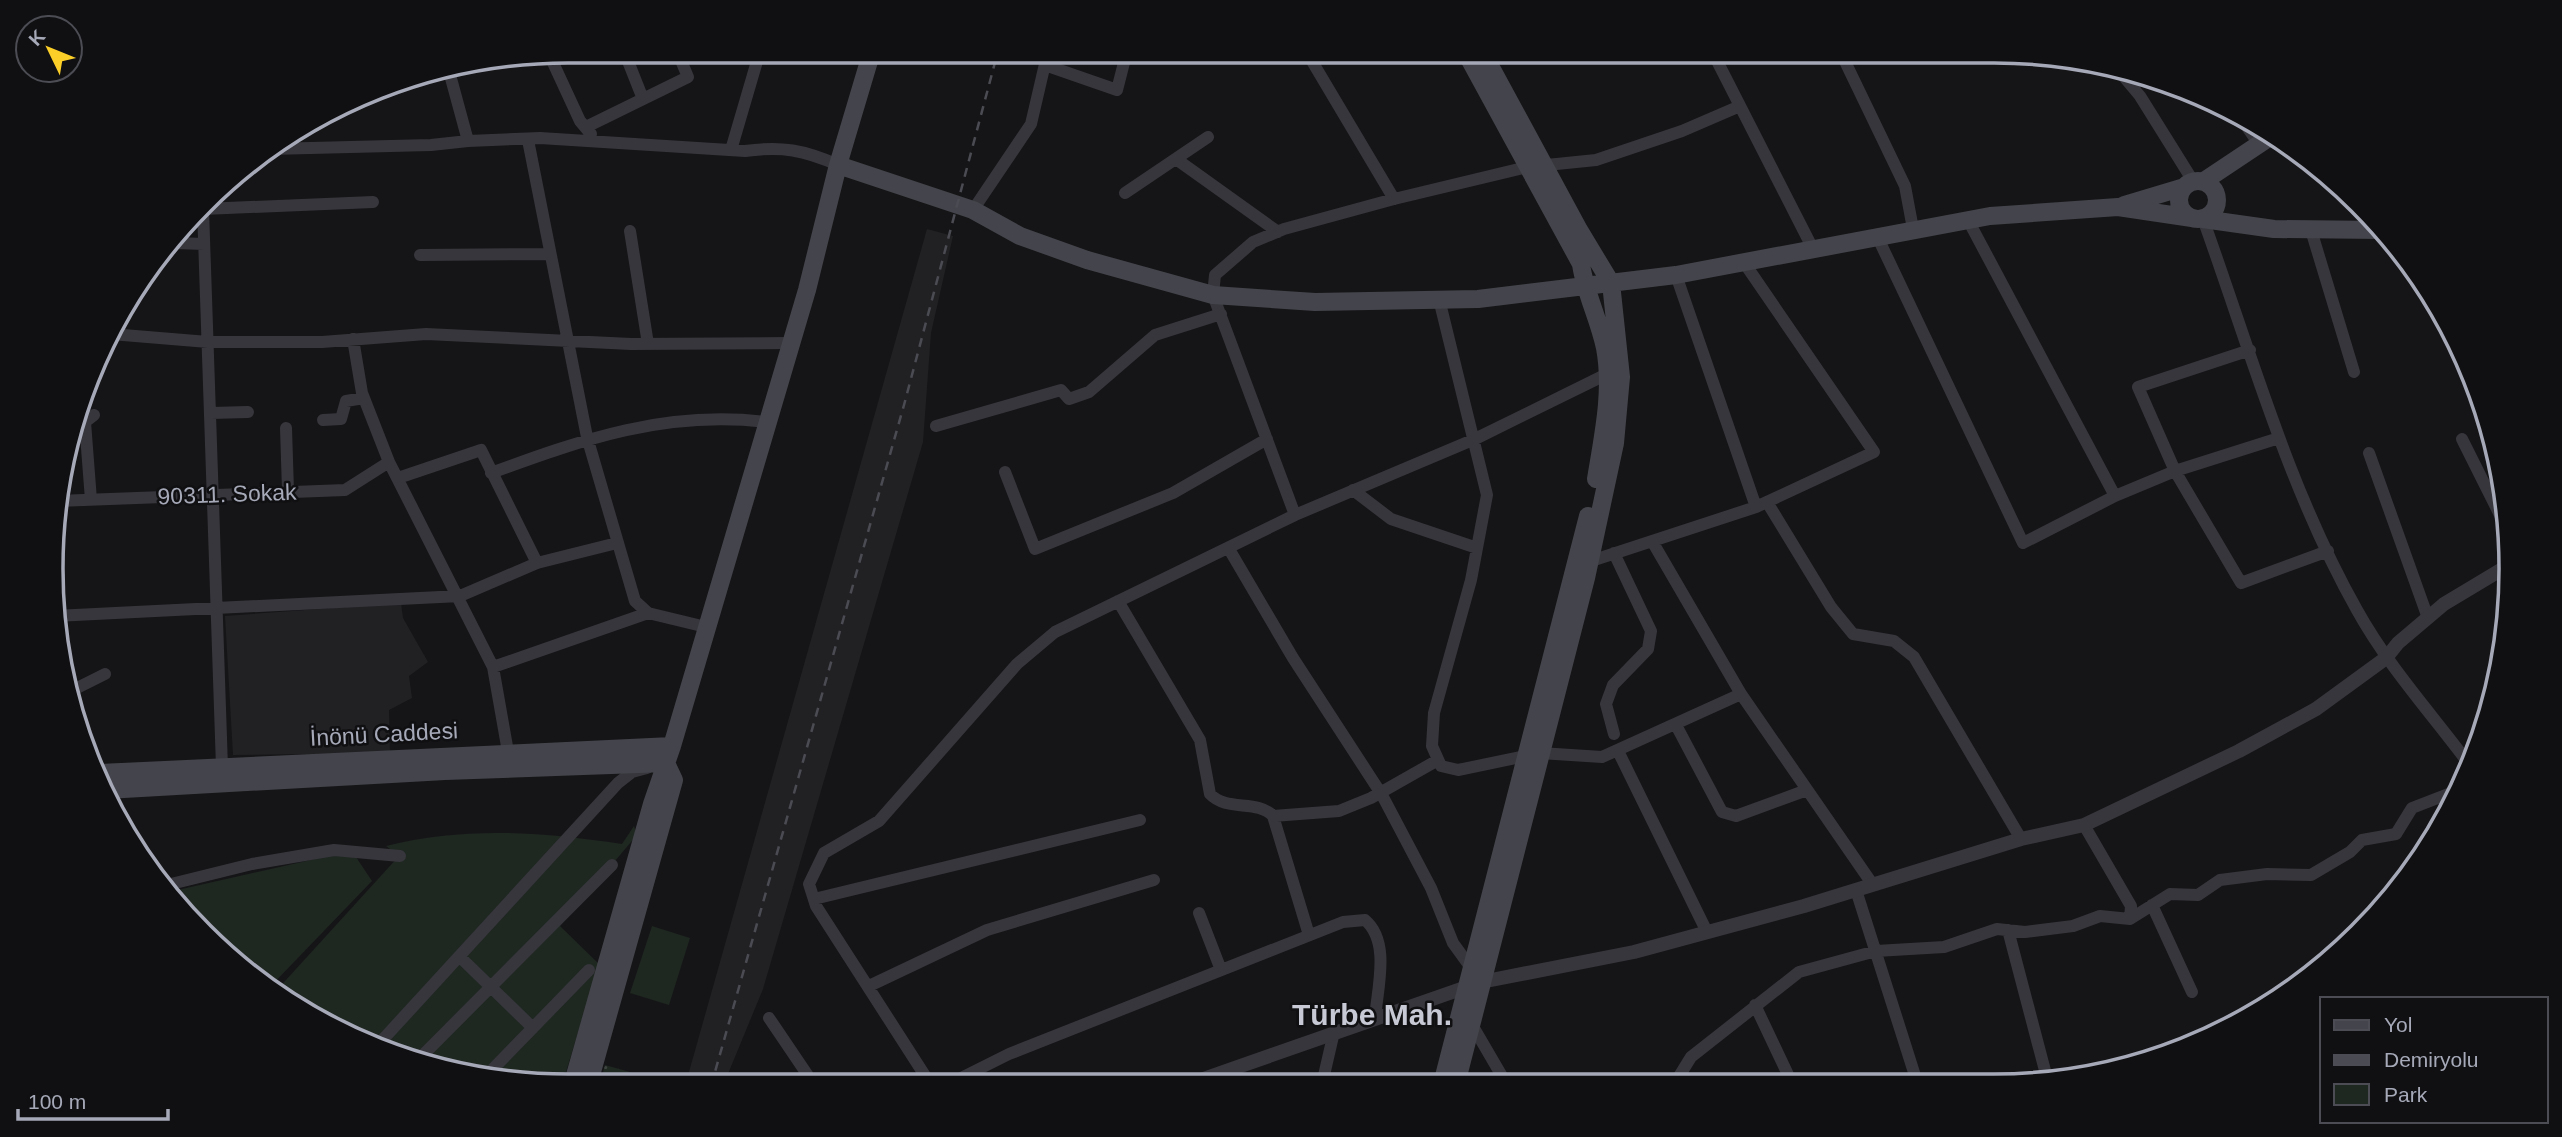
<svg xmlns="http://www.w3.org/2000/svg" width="2562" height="1137" font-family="Arial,sans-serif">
<defs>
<pattern id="park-dots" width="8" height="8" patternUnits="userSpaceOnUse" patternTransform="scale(1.75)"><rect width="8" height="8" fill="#1f2721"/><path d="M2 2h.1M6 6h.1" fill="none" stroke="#3d443f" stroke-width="1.8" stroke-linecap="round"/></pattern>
</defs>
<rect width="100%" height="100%" fill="#151517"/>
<path fill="#212124" d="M927,229L953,236L931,333L923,442L763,989L723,1086H685Z
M401,603L403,618L428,662L409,676L412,698L389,710L390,753L233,755L225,616Z"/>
<path fill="#1f2721" d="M634,826L637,835L560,926L599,964L562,1085L402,1059L310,1017L275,992L399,856L386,846C465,826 542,832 622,844Z
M333,855L356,857L372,881L269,988L227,958L173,891Z
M652,926L690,938L669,1005L630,993Z"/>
<path fill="url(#park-dots)" d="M605,1065L679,1086H599Z"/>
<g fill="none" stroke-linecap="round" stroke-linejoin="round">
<path stroke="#36363c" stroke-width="12" d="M624,51L643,99
M1306,51L1394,199
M1712,51L1812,247
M1840,51L1905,186L1913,229
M549,54L580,121L591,134
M1045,65L1117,90L1127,51
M449,71L468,141L540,138L745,151C782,146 804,150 838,165
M2119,71L2140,96L2193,181
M2238,114L2259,144
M586,127L688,77L677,51
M528,140L587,437L635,601L648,613L706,627
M270,149L431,145L468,141
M731,150L760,51
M1176,159L1278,232
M1125,193L1208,137
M203,209L222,767
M203,209L373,202
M973,210L1031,124L1048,51
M2203,219C2250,349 2288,488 2357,610C2388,666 2431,713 2469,764
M1968,220L2115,496
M2311,230L2354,372
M630,231L648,344
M1877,236L2023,543L2115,496L2175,471L2279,438
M175,243L204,244
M420,255L550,254
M1676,275L1756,507
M1439,299L1487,495L1471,580L1434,713L1432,746L1441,766L1458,770L1540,753L1602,757L1741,694
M111,334L208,342H322L426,334L631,344L790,343
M353,339L362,393L389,462L493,667L508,752
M2250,350L2138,387L2175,471L2241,583L2328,551
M211,413L248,412
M323,420L341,419L346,401L364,398
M936,426L1061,390L1069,399L1089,392L1155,335L1221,314
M286,428L288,491
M2462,439L2510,535
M2369,453L2428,618
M1005,472L1035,549L1173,493L1267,439
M491,473C584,439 666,410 766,422
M398,478L481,450L537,563
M1353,490L1391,519L1477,548
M91,500L85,422L94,415
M57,501L345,490L389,462
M1767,502L1831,607L1853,634L1894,641L1914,657L2021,839
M1295,515L1213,295L1215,275L1253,242L1284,229L1394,199L1527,167L1596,160L1682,131L1740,106
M1652,541L1741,694L1873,885
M1229,549L1293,658L1382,795L1431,888L1453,943L1474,972
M1614,553L1651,631L1648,649L1613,685L1606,704L1614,734
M1585,563L1756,507L1874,452L1743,261
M1118,601L1200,740L1210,794C1227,812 1257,799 1273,816L1309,935
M55,616L460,596L537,563L617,543
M493,667L648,613
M69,692L105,674
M1676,725L1722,812L1736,816L1807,790
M1618,751L1707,932
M1273,816L1339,811L1371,798L1438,760
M2084,825L2131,906L2130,919
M167,885L252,864L334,850L400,856
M1856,890L1917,1082
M814,899L1140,820
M2152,905L2192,992
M1199,913L1221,970
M2008,930L2048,1082
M460,957L533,1028
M869,986L987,930L1154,880
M1755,1005L1792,1083
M769,1018L815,1086
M1471,1023L1506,1083
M376,1047L618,783L632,772L647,768
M417,1061L612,865
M489,1073L589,970
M1675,1083L1691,1057L1799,972L1876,951L1944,947L1997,929L2025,932L2073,926L2100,916L2130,919L2170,894L2198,895L2220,880L2267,874L2311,875L2350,852L2362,840L2396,834L2412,808L2456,791
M1322,1084L1334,1032
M931,1085L816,906L809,884L824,853L879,821L1017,664L1055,632L1295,515L1475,439L1607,374
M947,1085L1009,1054L1343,922L1365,920C1391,942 1377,989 1375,1019"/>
<path stroke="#36363c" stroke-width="14" d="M1189,1084L1481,982L1634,952L1804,906L2021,839L2084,825L2239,751L2316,709L2386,658L2398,643L2444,604L2509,565"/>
<path stroke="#44454c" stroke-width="18" d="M1465,51L1581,264C1585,293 1599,319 1605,348C1613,391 1603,436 1596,479
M838,165L973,210L1020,236L1087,260L1213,295L1315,302L1478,299L1676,275L1990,216L2118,207L2192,218
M2179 200a19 19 0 1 1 38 0a19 19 0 1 1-38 0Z
M2204,181L2273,135
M2124,205L2184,187
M2203,219L2274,229L2383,230
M100,773L672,746
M106,790L445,771L666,763
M1442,1084L1588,516
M1456,1084L1586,578L1615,443L1621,377L1611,283L1579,230L1482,51
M572,1086L652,804L672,746L807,290L838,165L872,51
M588,1086L674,780L666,763"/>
<path stroke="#4b4c53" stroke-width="2.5" stroke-dasharray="9 7" stroke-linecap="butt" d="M711,1086L904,405L998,51"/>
</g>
<g text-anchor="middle" stroke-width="5" stroke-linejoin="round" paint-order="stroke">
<g font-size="23" fill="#a6a9b8" stroke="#101012">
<text transform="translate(227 494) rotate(-2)" y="8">90311. Sokak</text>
<text transform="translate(384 734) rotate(-3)" y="8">İnönü Caddesi</text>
</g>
<g font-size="30" font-weight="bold" fill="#c7c9d4" stroke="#101012">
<text x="1372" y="1025">Türbe Mah.</text>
</g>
</g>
<path d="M0 0H2562V1137H0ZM568 63H1994A505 505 0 0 1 2499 568V569A505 505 0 0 1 1994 1074H568A505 505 0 0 1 63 569V568A505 505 0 0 1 568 63Z" fill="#101012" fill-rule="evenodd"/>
<path fill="none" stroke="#a6a9b8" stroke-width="3.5" d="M568 63H1994A505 505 0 0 1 2499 568V569A505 505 0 0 1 1994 1074H568A505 505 0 0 1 63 569V568A505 505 0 0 1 568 63Z"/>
<rect x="2320" y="997" width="228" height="126" fill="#101012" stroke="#4c4d54" stroke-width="2"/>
<rect x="2334" y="1020" width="35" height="10" fill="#44454c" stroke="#4c4d54" stroke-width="2"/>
<text x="2384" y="1032" font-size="21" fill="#a6a9b8">Yol</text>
<rect x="2334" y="1055" width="35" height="10" fill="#4b4c53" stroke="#4c4d54" stroke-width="2"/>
<text x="2384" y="1067" font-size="21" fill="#a6a9b8">Demiryolu</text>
<rect x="2334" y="1084" width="35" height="21" fill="#1f2721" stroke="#4c4d54" stroke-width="2"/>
<text x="2384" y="1102" font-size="21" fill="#a6a9b8">Park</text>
<g transform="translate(49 49) rotate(313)"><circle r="33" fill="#101012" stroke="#4c4d54" stroke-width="2"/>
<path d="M0-5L12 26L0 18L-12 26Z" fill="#fccf28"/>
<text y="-10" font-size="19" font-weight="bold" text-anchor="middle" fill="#a6a9b8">K</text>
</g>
<path d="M18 1109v10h150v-10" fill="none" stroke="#a6a9b8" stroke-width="3.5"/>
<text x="28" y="1109" font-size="21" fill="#a6a9b8" stroke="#101012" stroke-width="5" paint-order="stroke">100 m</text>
</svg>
